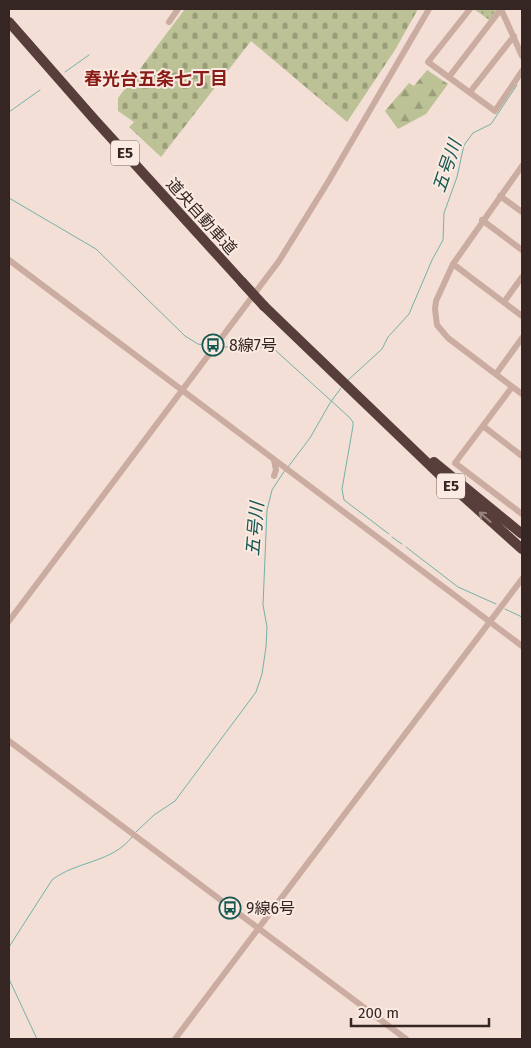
<svg xmlns="http://www.w3.org/2000/svg" width="531" height="1048" font-family="'Fira Sans','Noto Sans JP',sans-serif">
<defs>
<pattern id="grass-dots" width="8" height="8" patternUnits="userSpaceOnUse" patternTransform="scale(1.25)"><rect width="8" height="8" fill="#bcc295"/><path d="M2 2h.1M6 6h.1" fill="none" stroke="#9a9d79" stroke-width="1.8" stroke-linecap="round"/></pattern>
<pattern id="forest-firs" width="22" height="20" patternUnits="userSpaceOnUse" patternTransform="scale(1.25)"><rect width="22" height="20" fill="#bcc295"/><path d="M5 1l3.5 6h-7zM16 11l3.5 6h-7z" fill="#9a9d79"/></pattern>
<pattern id="cemetery-stones" width="16" height="16" patternUnits="userSpaceOnUse" patternTransform="scale(1.25)"><rect width="16" height="16" fill="#bcc295"/><path d="M2 7V4a2 2 0 0 1 4 0v3zM10 15v-3a2 2 0 0 1 4 0v3z" fill="#9a9d79"/></pattern>
</defs>
<rect width="100%" height="100%" fill="#f3dfd6"/>
<path fill="url(#grass-dots)" d="M474,9H495L496,11L489,20Z"/>
<path fill="url(#forest-firs)" d="M427,70L448,84L426,114L398,129L385,111L409,83L414,86Z"/>
<path fill="url(#cemetery-stones)" d="M185,9H418L395,50L347,122L251,41L161,157L129,127L134,122L118,111V98Z"/>
<g fill="none" stroke-linecap="round" stroke-linejoin="round">
<path stroke="#73b2a8" stroke-width="1" d="M65,72L89,55
M9,112L40,90
M9,198L96,249L185,336L198,344L204,345
M225,347H269L274,349L349,417L353,422V426L342,489L344,500L389,534
M347,381L382,349L388,337L409,314L432,260L443,240L444,213L457,177L464,145L473,133L491,124L517,85
M288,467L310,438L330,403L341,388
M392,537L402,544
M406,547L458,587L496,604
M505,609L522,617
M136,832L154,815L175,801L256,692L262,674L266,647L267,627L263,605L267,510L272,490L285,470
M9,947L52,880C76,861 112,863 132,837
M9,979L37,1039"/>
<path stroke="#cbaca1" stroke-width="6" d="M470,9L428,62L495,111L522,71
M501,9L522,56
M169,22L178,9
M449,77L501,9
M470,92L514,36
M522,166L453,264L436,301L435,309L437,325L448,338L522,394
M500,196L522,212
M482,220L522,250
M9,260L522,646
M453,264L522,316
M504,302L522,277
M496,374L522,338
M512,387L455,463L522,514
M483,426L522,456
M274,476L276,470L274,460
M9,621L279,261L328,182L429,9
M9,741L406,1039
M175,1039L522,579"/>
<path stroke="#573e3b" stroke-width="10" d="M9,22L94,119L242,282
M264,306L443,478L522,549
M434,462L522,534"/>
<path stroke="#573e3b" stroke-width="10" d="M242,282L264,306"/>
</g>
<defs><path id="oneway-shaft" d="M-6 0H5M1.5-3L5.5 0L1.5 3" fill="none" stroke-width="1.6" stroke-linecap="round" stroke-linejoin="round" transform="scale(1.25)"/></defs>
<use stroke="#98837e" href="#oneway-shaft" transform="translate(485 517) rotate(-139)"/>
<defs>
<g id="bus-ring" transform="scale(1.125)"><circle r="9.5" fill="#faeae2" stroke="#175951" stroke-width="1.5"/><path d="M-5-6H5V4H4V6H2V4H-2V6H-4V4H-5ZM-3.5-4V0h7V-4ZM-3.5 1.2v1.5H-2V1.2ZM2 1.2v1.5H3.5V1.2Z" fill="#175951"/></g>
</defs>
<g fill-rule="evenodd">
<use href="#bus-ring" x="213" y="345"/>
<use href="#bus-ring" x="230" y="908"/>
</g>
<g text-anchor="middle" stroke-width="4" stroke-linejoin="round" paint-order="stroke">
<g fill="#faeae2" stroke="#70615d" stroke-width="1">
<rect x="111" y="140.5" width="28" height="25" rx="4"/>
<rect x="437" y="473.5" width="28" height="25" rx="4"/>
</g>
<g font-size="15" font-weight="bold" fill="#352624">
<text x="125" y="158">E5</text>
<text x="451" y="491">E5</text>
</g>
<g font-size="16" fill="#352624" stroke="#faeae2">
<text transform="translate(202 216) rotate(48)" y="6">道央自動車道</text>
</g>
<g font-size="16" fill="#352624" stroke="#faeae2" text-anchor="start">
<text x="229" y="351">8線7号</text>
<text x="246" y="914">9線6号</text>
</g>
<g font-size="18" font-weight="bold" fill="#8a1c17" stroke="#faeae2">
<text x="156" y="85">春光台五条七丁目</text>
</g>
<g font-size="18" font-style="italic" fill="#175951" stroke="#faeae2">
<text transform="translate(447 166) rotate(-71)" y="6">五号川</text>
<text transform="translate(255 529) rotate(-85)" y="6">五号川</text>
</g>
</g>
<rect width="531" height="1048" fill="none" stroke="#352624" stroke-width="20"/>
<path d="M351 1018v8h138v-8" fill="none" stroke="#352624" stroke-width="2.5"/>
<text x="358" y="1018" font-size="15" fill="#352624" stroke="#faeae2" stroke-width="4" paint-order="stroke">200 m</text>
</svg>
